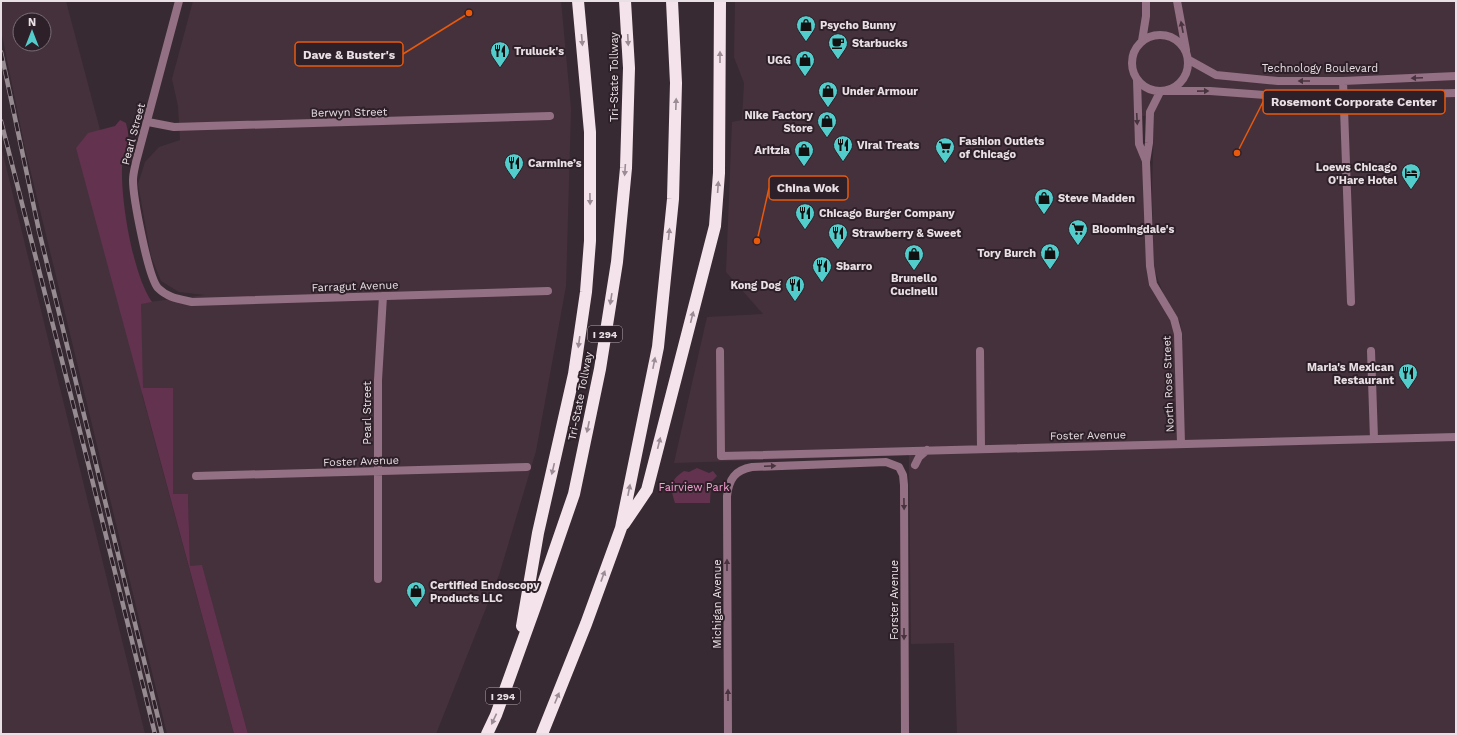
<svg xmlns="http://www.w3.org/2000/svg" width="1457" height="735" font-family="'Work Sans',sans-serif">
<rect width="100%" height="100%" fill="#382a32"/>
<path fill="#45313c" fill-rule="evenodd" d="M1,1H66L99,126L141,303L205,295L179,292L161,281L151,256L138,184L145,162L159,147L180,140L178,106L172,79L193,1H561L571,109L566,286L536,451L499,575L436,734H248L202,566H190L188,495L173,494V388L142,394L234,734H167L25,148L1,30ZM20,20H44V44H20Z
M735,1H1456V734H957L954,643L911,644L909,455L674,463L707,317L763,314L726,272L732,122L742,120L744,83L734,57ZM1154,115L1152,191L1154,269L1165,298L1180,322L1183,340H1174V326L1153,292L1147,272L1142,116Z
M1,146L59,384L145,734H1Z"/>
<path fill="#62324f" d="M120,120L126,123C127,128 129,133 128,138C128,148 122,158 122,168C121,202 133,275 152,302L141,304L143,388H173V494H188L190,566L202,565L248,734H234L76,148L88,133L115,126Z
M697,468L709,473L713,471L717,476L711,482L710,503H675C670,487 669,481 684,471L689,472Z"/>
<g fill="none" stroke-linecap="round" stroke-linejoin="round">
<path stroke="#947084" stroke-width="8" d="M179,1L136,162C135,167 133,174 133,180C133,197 148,277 158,288C168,298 179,299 192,302L548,291
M1177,1L1186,50
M1132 63a28 28 0 1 1 56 0a28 28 0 1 1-56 0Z
M1142,41L1146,16V1
M1189,60L1216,75L1278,81H1343L1456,76
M1137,80L1139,144L1146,161
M1343,81L1351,302
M1164,91H1210L1292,97L1456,93
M1160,92L1150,112L1149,143L1146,162L1150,266L1153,284L1174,319L1178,334L1181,444
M148,122L174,127L550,116
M720,351L721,456L1456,437
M980,351L981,449
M1371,351L1374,439
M915,465L919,457L927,450
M196,476L527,467
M378,579V380L383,296
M728,734L727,496C729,479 735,470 752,467L886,462L899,467L903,475L904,485L905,734"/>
<path stroke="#f5e3ec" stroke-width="12" d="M624,524L647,490L715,226L719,173L720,1
M522,626L538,533L574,374L586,292L590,241V132L578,1
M487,734L496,715L535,607L574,494L600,369L617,262L626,168L629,68L625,1
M542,734L586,624L621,528L658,347L673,199L676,83L672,1"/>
<g stroke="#978b92" stroke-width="4.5">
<path id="rail" d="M1,52L39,231L162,734
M1,121L86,455L155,734"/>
</g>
<use href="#rail" stroke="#2e2028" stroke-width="3" stroke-dasharray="9" stroke-linecap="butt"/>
</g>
<defs><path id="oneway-solid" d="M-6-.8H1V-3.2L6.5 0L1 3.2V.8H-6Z"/></defs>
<g fill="#48343f">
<use href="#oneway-solid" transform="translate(1182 27) rotate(-101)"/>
<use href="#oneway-solid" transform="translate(1417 78) rotate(178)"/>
<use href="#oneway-solid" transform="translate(1304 81) rotate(180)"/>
<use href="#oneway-solid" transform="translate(1203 91) rotate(-1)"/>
<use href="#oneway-solid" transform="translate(1137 119) rotate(87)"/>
<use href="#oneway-solid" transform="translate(770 466) rotate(-2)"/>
<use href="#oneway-solid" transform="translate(904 504) rotate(89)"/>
<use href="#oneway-solid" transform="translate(727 565) rotate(-90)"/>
<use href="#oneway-solid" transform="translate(904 634) rotate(90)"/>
<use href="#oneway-solid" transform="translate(728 695) rotate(-90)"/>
</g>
<g fill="#9b8b94">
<use href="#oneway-solid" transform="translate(582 40) rotate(85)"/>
<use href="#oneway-solid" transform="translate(628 40) rotate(87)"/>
<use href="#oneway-solid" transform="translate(720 57) rotate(-90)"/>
<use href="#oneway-solid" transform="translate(676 104) rotate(-88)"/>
<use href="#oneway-solid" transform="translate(625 170) rotate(94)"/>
<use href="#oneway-solid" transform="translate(718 187) rotate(-86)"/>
<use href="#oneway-solid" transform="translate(590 199) rotate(89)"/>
<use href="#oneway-solid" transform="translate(669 234) rotate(-84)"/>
<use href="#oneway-solid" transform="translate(611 299) rotate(99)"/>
<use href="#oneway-solid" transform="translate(692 317) rotate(-76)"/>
<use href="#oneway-solid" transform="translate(579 342) rotate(98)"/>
<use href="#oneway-solid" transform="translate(654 363) rotate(-79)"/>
<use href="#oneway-solid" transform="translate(588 427) rotate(102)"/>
<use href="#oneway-solid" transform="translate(659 443) rotate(-76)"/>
<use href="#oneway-solid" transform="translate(553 469) rotate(103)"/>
<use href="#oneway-solid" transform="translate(629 490) rotate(-79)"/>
<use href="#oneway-solid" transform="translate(603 576) rotate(-70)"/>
<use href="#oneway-solid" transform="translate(557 698) rotate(-68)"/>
<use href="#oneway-solid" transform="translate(494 719) rotate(115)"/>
</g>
<defs>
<g id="shop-pin" transform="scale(1)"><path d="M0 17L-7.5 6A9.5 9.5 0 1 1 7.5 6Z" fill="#52cdcc" stroke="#2e2028"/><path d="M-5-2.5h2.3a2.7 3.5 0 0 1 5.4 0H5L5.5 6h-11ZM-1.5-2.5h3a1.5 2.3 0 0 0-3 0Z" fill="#111"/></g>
<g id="cafe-pin" transform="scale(1)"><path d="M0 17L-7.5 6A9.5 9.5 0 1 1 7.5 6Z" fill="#52cdcc" stroke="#2e2028"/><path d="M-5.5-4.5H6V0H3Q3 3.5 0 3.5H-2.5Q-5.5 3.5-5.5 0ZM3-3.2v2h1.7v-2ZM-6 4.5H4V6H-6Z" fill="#111"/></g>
<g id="restaurant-pin" transform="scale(1)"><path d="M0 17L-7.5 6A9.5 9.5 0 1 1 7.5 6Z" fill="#52cdcc" stroke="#2e2028"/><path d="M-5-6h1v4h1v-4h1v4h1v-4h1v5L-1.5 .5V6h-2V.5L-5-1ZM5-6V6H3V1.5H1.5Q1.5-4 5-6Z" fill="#111"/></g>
<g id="supermarket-pin" transform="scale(1)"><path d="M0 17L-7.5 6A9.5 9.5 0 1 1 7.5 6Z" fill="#52cdcc" stroke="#2e2028"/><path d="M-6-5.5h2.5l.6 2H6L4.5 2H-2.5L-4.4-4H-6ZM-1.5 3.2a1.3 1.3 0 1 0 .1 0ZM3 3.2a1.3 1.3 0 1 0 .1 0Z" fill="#111"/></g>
<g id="hotel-pin" transform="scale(1)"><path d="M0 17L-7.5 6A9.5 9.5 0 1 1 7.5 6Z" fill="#52cdcc" stroke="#2e2028"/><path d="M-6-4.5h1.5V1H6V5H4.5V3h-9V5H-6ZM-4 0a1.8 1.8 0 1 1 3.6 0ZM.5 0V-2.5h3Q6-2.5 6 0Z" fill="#111"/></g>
</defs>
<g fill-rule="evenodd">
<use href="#shop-pin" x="806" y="25"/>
<use href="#cafe-pin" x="838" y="43"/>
<use href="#restaurant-pin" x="500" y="51"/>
<use href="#shop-pin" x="805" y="60"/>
<use href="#shop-pin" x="828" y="91"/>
<use href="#shop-pin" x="827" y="121"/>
<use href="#restaurant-pin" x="843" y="145"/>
<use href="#supermarket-pin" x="945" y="147"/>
<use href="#shop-pin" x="804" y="150"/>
<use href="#restaurant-pin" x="514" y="163"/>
<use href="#hotel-pin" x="1411" y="173"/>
<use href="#shop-pin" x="1044" y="198"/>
<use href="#restaurant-pin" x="805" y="213"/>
<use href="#supermarket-pin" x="1078" y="229"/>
<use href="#restaurant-pin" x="838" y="233"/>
<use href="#shop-pin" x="1050" y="253"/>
<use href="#shop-pin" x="914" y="254"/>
<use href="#restaurant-pin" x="822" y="266"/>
<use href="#restaurant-pin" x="795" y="285"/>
<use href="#restaurant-pin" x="1408" y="373"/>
<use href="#shop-pin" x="416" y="591"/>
</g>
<g text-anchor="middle" stroke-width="4" stroke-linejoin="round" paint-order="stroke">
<g fill="#2e2028" stroke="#b1a6ac" stroke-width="1">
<rect x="588" y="326" width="34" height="16" rx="3"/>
<rect x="486" y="688" width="34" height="16" rx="3"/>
</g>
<g font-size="10" font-weight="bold" fill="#e9e0e5">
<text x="605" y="338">I 294</text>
<text x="503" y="700">I 294</text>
</g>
<g font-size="11" font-weight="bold" fill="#e9e0e5" stroke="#2e2028" text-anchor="start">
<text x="820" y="29">Psycho Bunny</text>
<text x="852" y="47">Starbucks</text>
<text x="514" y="55">Truluck's</text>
<text x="791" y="64" text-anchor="end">UGG</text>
<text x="842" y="95">Under Armour</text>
<text x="813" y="119" text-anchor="end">Nike Factory<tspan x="813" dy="13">Store</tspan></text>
<text x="959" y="145">Fashion Outlets<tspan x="959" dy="13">of Chicago</tspan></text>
<text x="857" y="149">Viral Treats</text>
<text x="790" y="154" text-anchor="end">Aritzia</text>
<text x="528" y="167">Carmine’s</text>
<text x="1397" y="171" text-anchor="end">Loews Chicago<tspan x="1397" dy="13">O'Hare Hotel</tspan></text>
<text x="1058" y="202">Steve Madden</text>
<text x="819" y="217">Chicago Burger Company</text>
<text x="1092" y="233">Bloomingdale's</text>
<text x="852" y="237">Strawberry &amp; Sweet</text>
<text x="1036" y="257" text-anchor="end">Tory Burch</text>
<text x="836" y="270">Sbarro</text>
<text x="914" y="282" text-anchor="middle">Brunello<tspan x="914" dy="13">Cucinelli</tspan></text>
<text x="781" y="289" text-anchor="end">Kong Dog</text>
<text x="1394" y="371" text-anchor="end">Maria's Mexican<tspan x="1394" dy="13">Restaurant</tspan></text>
<text x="430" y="589">Certified Endoscopy<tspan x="430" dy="13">Products LLC</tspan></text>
</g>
<g font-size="11" fill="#e9e0e5" stroke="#2e2028">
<text x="1320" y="72">Technology Boulevard</text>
<text transform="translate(614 77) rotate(-90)" y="4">Tri-State Tollway</text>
<text transform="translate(349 112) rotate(-1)" y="4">Berwyn Street</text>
<text transform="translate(133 134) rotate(-75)" y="4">Pearl Street</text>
<text transform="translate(355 286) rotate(-2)" y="4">Farragut Avenue</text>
<text transform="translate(1168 384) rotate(-92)" y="4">North Rose Street</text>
<text transform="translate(580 396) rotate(-79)" y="4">Tri-State Tollway</text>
<text transform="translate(367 413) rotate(-90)" y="4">Pearl Street</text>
<text transform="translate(1088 435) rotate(-1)" y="4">Foster Avenue</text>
<text transform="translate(361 461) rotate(-2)" y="4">Foster Avenue</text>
<text transform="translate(894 600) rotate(-90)" y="4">Forster Avenue</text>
<text transform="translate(717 604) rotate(-90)" y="4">Michigan Avenue</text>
</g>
<g font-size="11" fill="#f7a0d2" stroke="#2e2028">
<text x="694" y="491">Fairview Park</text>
</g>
</g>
<path fill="none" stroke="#e8590c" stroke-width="1.5" d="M469 13L403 54M1237 153L1263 102M757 241L769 188"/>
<g fill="#e8590c" stroke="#2e2028" stroke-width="1.5">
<circle cx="469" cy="13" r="4"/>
<circle cx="1237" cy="153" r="4"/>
<circle cx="757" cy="241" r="4"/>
</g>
<g fill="#2e2028" stroke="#e8590c" stroke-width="1.5">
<rect x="295" y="42" width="108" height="24" rx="4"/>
<rect x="1263" y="90" width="182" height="24" rx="4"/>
<rect x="769" y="176" width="79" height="24" rx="4"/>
</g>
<g font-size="12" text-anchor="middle" font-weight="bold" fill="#e9e0e5">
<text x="349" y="59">Dave &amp; Buster's</text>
<text x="1354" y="106">Rosemont Corporate Center</text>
<text x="808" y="192">China Wok</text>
</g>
<rect width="1457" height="735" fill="none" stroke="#e9e0e5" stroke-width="4"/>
<g transform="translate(32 32)"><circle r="19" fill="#2e2028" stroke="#796d74"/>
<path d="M0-3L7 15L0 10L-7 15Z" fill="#52cdcc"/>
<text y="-6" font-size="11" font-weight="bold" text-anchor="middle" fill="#e9e0e5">N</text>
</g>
</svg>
